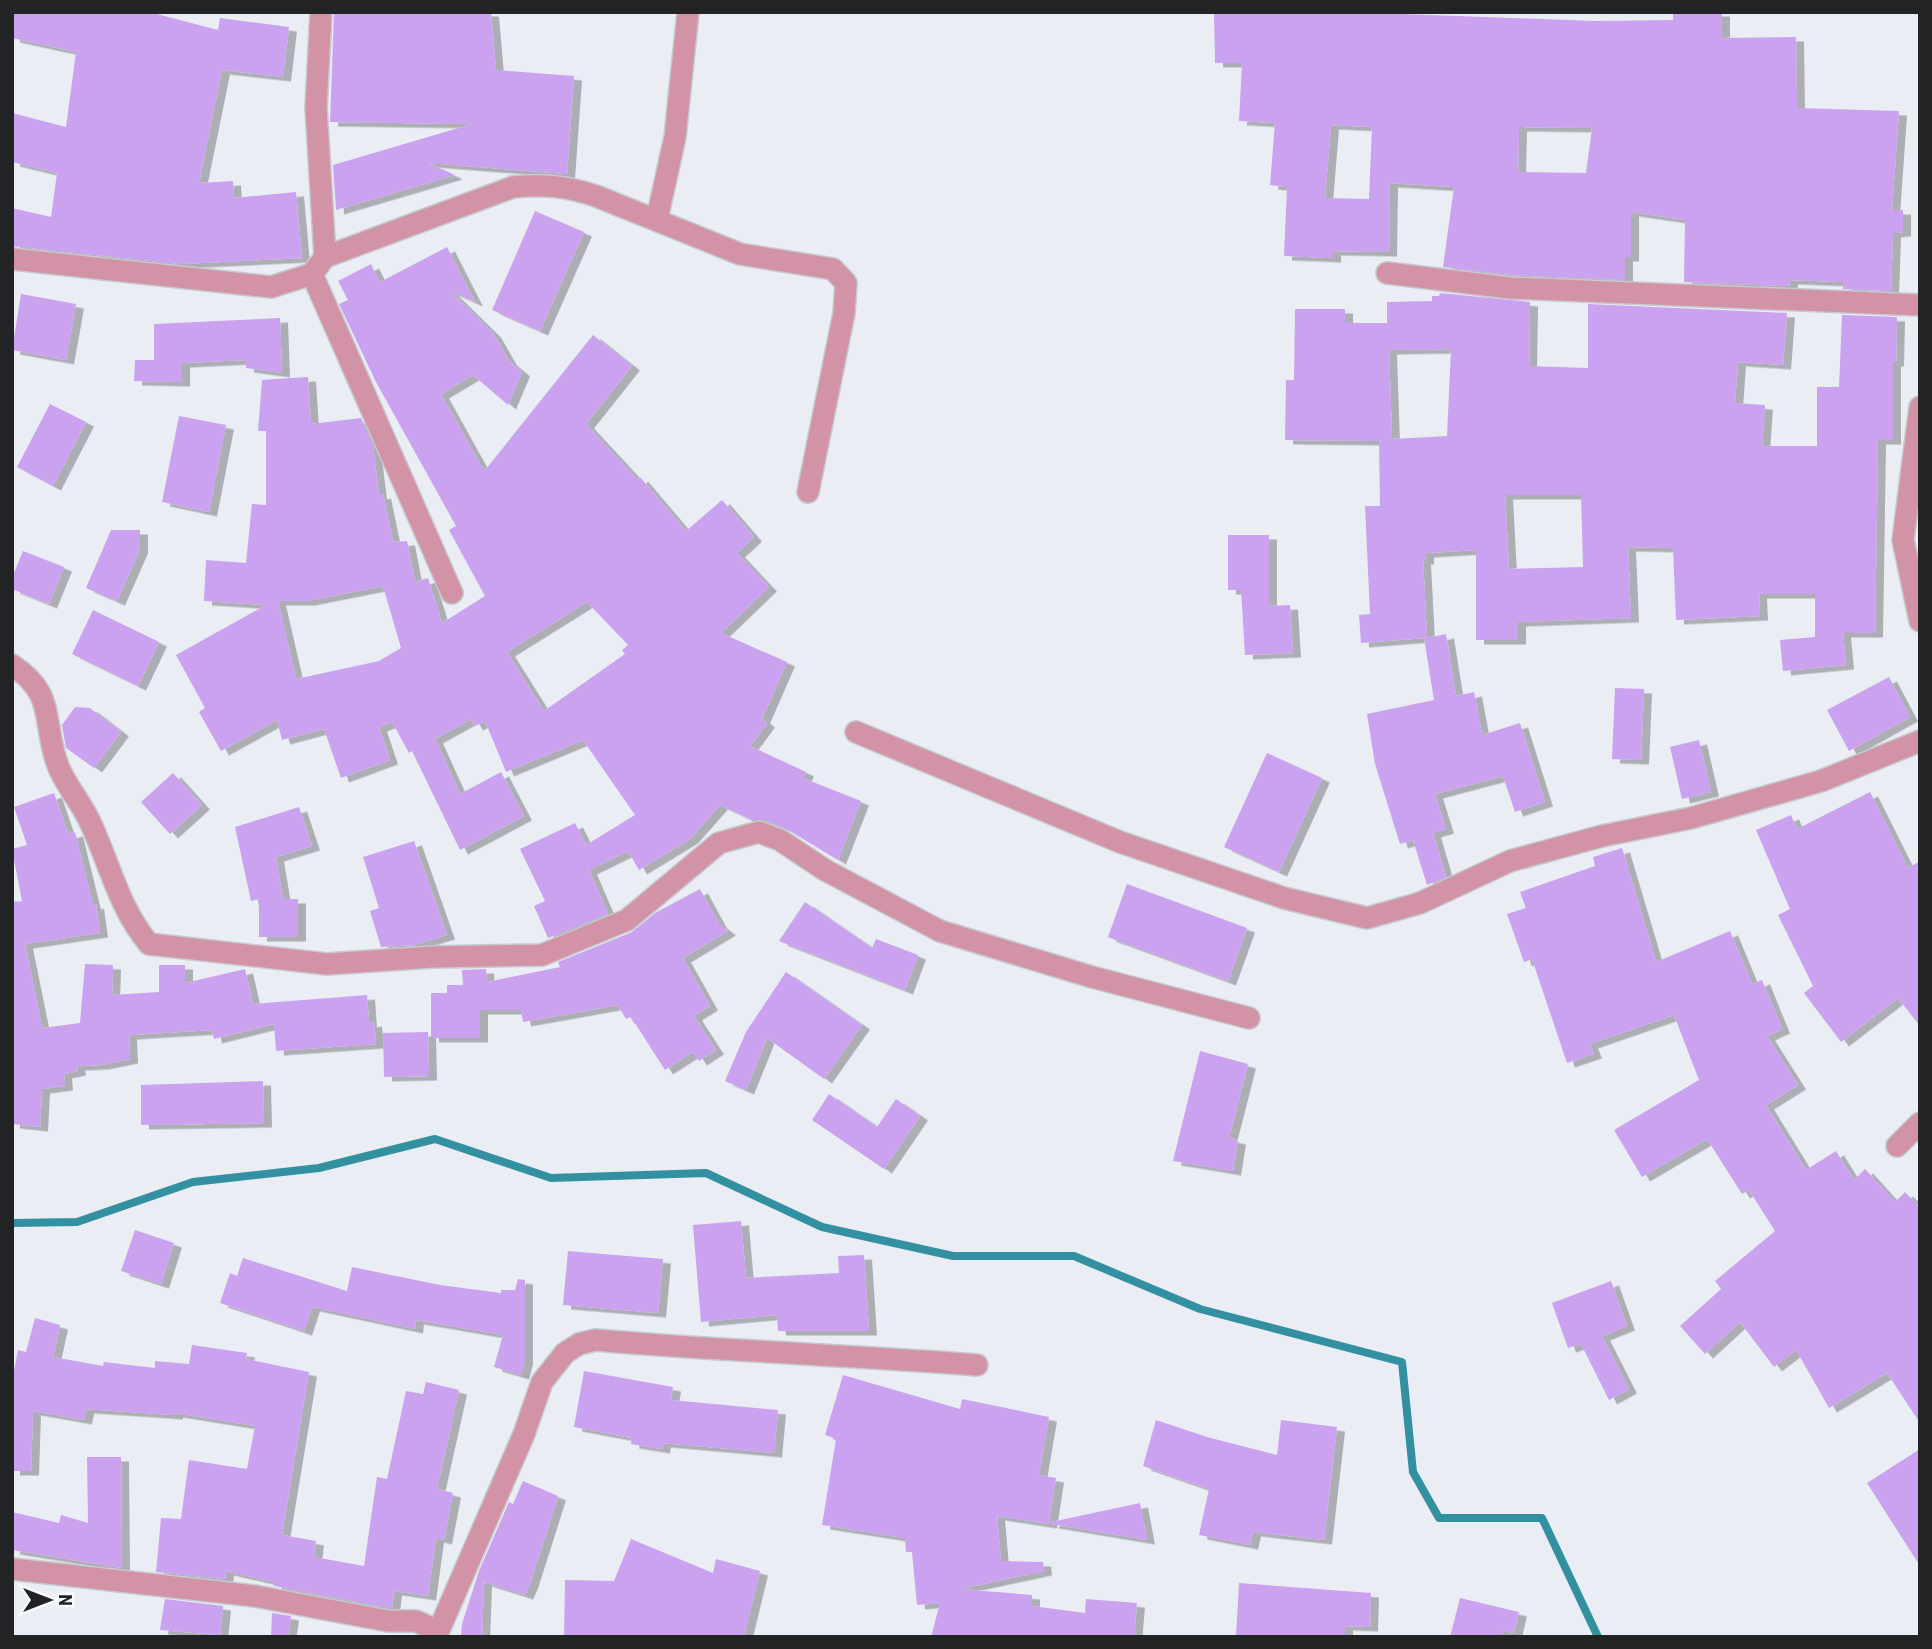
<svg xmlns="http://www.w3.org/2000/svg" width="1932" height="1649" font-family="'Roboto Condensed',sans-serif">
<defs>
<filter id="shadow"><feDropShadow dx="8" dy="4.5" stdDeviation="0" flood-color="#0004"/></filter>
</defs>
<rect width="100%" height="100%" fill="#eaedf4"/>
<g fill="none" stroke-linecap="round" stroke-linejoin="round">
<path stroke="#3390a0" stroke-width="8" d="M12,1223L77,1222L193,1182L319,1168L435,1139L551,1178L706,1173L822,1227L953,1256H1074L1200,1309L1402,1362L1413,1472L1439,1518H1542L1598,1637"/>
</g>
<path fill="#cba2ef" fill-rule="evenodd" filter="url(#shadow)" d="M12,12H149L218,30L220,18L289,27L283,77L222,70L199,183L233,181L234,198L296,192L302,258L180,264L12,246V208L51,217L57,173L12,162V113L66,127L76,52L12,38Z
M334,12H491L496,70L574,76L567,174L428,163L455,175L336,210L333,165L472,124L330,122Z
M1349,12L1596,21L1673,20V12H1722V38L1796,37L1797,108L1899,111L1892,210H1903V232L1893,233L1891,291L1843,289V282L1790,280L1789,286L1684,282L1685,220L1631,212V257H1625V280L1511,275L1443,267L1454,187L1390,183L1389,252L1333,251V258L1284,256L1287,187L1270,185L1275,123L1239,121L1242,63H1215L1214,14ZM1331,125L1372,127L1369,199L1325,198ZM1519,127L1592,128L1586,173L1518,172Z
M535,211L584,232L540,331L492,310Z
M447,247L475,302L450,291L493,333L509,361L522,372L508,405L473,375L441,394L481,466L486,469L593,335L632,366L586,424L638,480L640,477L686,531L722,500L754,537L737,553L769,587L721,633L787,662L762,719L767,723L750,746L806,772L803,778L861,801L838,860L785,828L764,820H752L720,805L690,839L639,870L628,851L589,870L608,914L548,938L534,906L545,901L520,849L575,823L586,845L635,815L583,740L506,772L485,721L475,726L471,719L435,739L460,794L501,772L524,816L460,850L412,751L409,753L392,722L379,727L390,760L341,778L324,729L282,740L277,720L221,751L199,712L205,708L176,655L266,605L204,601L206,560L246,563L252,504L266,505V431H258L262,380L308,377L311,424L361,418L373,446L379,495L383,494L393,542L407,541L415,582L428,578L442,623L485,596L449,530L456,526L376,382L339,304L348,300L338,281L371,264L380,282ZM383,586L401,648L379,661L296,679L278,601H307ZM587,602L628,645L622,650L625,654L544,711L507,652Z
M1440,293L1530,302L1529,366L1588,368V304L1787,313L1783,365L1738,362L1735,403L1765,405L1762,446H1817V387H1839L1842,315L1897,317L1896,362H1893V440H1878L1875,633H1843L1846,665L1783,671L1780,640L1815,637V594H1759L1760,616L1676,620L1673,548L1628,547L1631,618L1518,622V640H1476V550L1426,553V560H1423L1427,638L1446,634L1456,696L1474,692L1482,735L1520,723L1545,802L1515,812L1503,776L1435,794L1446,829L1433,833L1446,877L1427,885L1413,840L1400,844L1375,764L1367,714L1434,700L1424,638L1361,643L1359,615L1370,614L1365,506H1380L1379,441L1285,440L1286,380H1294L1295,309H1345V323H1387V302L1432,301V296H1439ZM1451,349L1447,436L1392,439L1389,350ZM1505,495H1581L1583,567L1509,569Z
M21,294L76,304L66,360L12,350Z
M280,318L282,373L246,368V360L182,363V382L134,381L135,360H154V324Z
M50,404L86,422L53,486L17,467Z
M179,416L226,425L209,512L162,502Z
M111,530H140V549L117,601L86,588Z
M1228,535H1269V606L1290,605L1293,653L1245,655L1241,590H1228Z
M23,551L64,567L49,604L12,589V578Z
M93,610L159,642L138,686L72,654Z
M1889,677L1910,717L1849,751L1827,710Z
M1615,688L1644,689L1641,760L1612,759Z
M75,707L90,708L121,732L94,768L66,748L62,725Z
M1699,740L1711,792L1682,799L1670,747Z
M1267,753L1322,778L1279,872L1224,847Z
M173,773L202,805L170,834L141,802Z
M1870,792L1908,868L1920,861V1026L1898,998L1841,1042L1804,993L1813,986L1778,915L1790,909L1756,830L1791,815L1797,829Z
M54,793L68,834L75,832L93,905L96,904L100,933L25,944L42,1028L80,1023L85,964L113,965L112,995L159,992V965H185V983L245,969L253,1004L367,995L369,1023L374,1022L376,1044L276,1051L274,1024L214,1039L212,1030L129,1035L130,1059L101,1065L77,1066L78,1071L64,1074L65,1086L42,1089L40,1127L12,1124V902L22,901L12,849L27,845L14,807Z
M299,807L312,846L276,857L283,899H298V937H259V899L251,901L235,827Z
M414,841L447,935L414,945L381,947L370,911L379,908L363,857Z
M1622,848L1656,962L1730,931L1752,984L1762,980L1782,1029L1767,1036L1798,1085L1766,1105L1806,1170L1836,1151L1854,1180L1865,1169L1895,1202L1905,1192L1920,1207V1423L1887,1373L1829,1408L1796,1350L1774,1367L1740,1322L1705,1354L1680,1326L1721,1289L1715,1281L1775,1231L1749,1190L1742,1194L1707,1139L1642,1177L1614,1130L1699,1080L1674,1015L1590,1044L1594,1054L1567,1063L1532,959L1524,962L1507,914L1526,908L1520,892L1595,866L1593,857Z
M1127,884L1247,928L1228,981L1108,937Z
M700,889L719,924L728,931L683,958L710,1006L694,1016L716,1050L699,1061L693,1052L665,1070L631,1017L626,1019L618,1005L523,1022L521,1010H480V1038H431V993H447V985H463L462,970L486,969L487,982L560,967L558,962L632,932L655,913Z
M805,902L872,948L876,939L918,955L905,990L779,941Z
M786,972L862,1025L824,1079L767,1038L746,1090L725,1081L746,1032Z
M428,1032L429,1076L384,1077L383,1033Z
M1200,1051L1248,1064L1229,1138L1238,1140L1233,1171L1173,1161Z
M263,1081L264,1123L141,1125V1085Z
M829,1094L877,1127L896,1099L920,1116L884,1169L812,1120Z
M741,1221L746,1278L839,1273L838,1256L864,1255L869,1331H778L777,1315L701,1322L693,1225Z
M135,1230L174,1243L161,1284L121,1271Z
M568,1251L663,1259L658,1313L563,1305Z
M243,1258L347,1291L352,1267L440,1285L501,1293V1290H515L518,1279L525,1280V1360L521,1375L494,1367L503,1335L416,1320L415,1329L312,1307L304,1331L220,1303L230,1273L237,1276Z
M1611,1281L1627,1326L1602,1336L1629,1389L1609,1400L1581,1344L1568,1348L1552,1303Z
M35,1318L60,1325L53,1357L103,1366L104,1362L155,1368V1361L189,1364L192,1345L247,1353L246,1359L309,1372L282,1535L316,1541L314,1557L364,1566L377,1477L387,1479L406,1391L423,1394L426,1382L459,1390L437,1489L453,1493L444,1540L436,1538L428,1596L394,1591L392,1608H389L274,1586V1582L226,1571L225,1579L156,1572L161,1518L181,1519L189,1460L247,1469L255,1426L175,1413V1415L86,1409L84,1420L33,1411L31,1471H12V1381L18,1350L26,1352Z
M584,1371L673,1387L671,1400L778,1410L774,1453L663,1443L662,1449L631,1444L632,1438L574,1427Z
M843,1375L960,1409L962,1399L1049,1417L1039,1475L1056,1478L1049,1524L997,1516L1001,1561L1043,1562L1044,1571L960,1589L1032,1595V1606L1085,1613L1086,1599L1137,1603L1134,1637H931L940,1603L917,1605L912,1552H906L905,1538L822,1525L836,1439L825,1435Z
M1156,1420L1207,1437L1277,1455L1281,1420L1337,1427L1324,1540L1253,1532L1250,1545L1199,1535L1209,1489L1143,1466Z
M1920,1449V1566L1867,1483Z
M87,1457H121L122,1568L12,1550V1512L59,1523L61,1515L88,1523Z
M523,1481L558,1496L530,1584L525,1595L484,1582L482,1637H461L462,1624L479,1571L509,1502L513,1504Z
M1140,1503L1147,1540L1051,1524V1522Z
M631,1539L713,1573L716,1559L760,1571L744,1637H564L565,1580L614,1581Z
M1239,1583L1371,1593L1370,1627L1345,1626V1637H1236Z
M1460,1598L1519,1612L1514,1633L1503,1631L1501,1637H1450Z
M165,1599L223,1606L220,1635L160,1630Z
M272,1613L291,1616L288,1637H271Z"/>
<g fill="none" stroke-linecap="round" stroke-linejoin="round">
<g stroke="#c6c9cf" stroke-width="24">
<path id="street" d="M321,12L316,107L325,257L312,274L452,593
M657,219L675,137L688,12
M325,257L513,187C543,184 567,186 596,196L740,254L833,269L846,283L844,313L808,492
M12,259L271,287L312,274
M1387,273L1510,288L1920,305
M1920,407L1903,540L1920,621
M12,665C56,694 42,719 57,763C64,784 82,803 91,824C110,865 119,908 149,944L327,964L432,957L542,955L627,920L719,843L759,832L780,840L825,870L940,931L1092,977L1249,1018
M856,732L1120,842L1284,898L1367,918L1420,903L1510,861L1602,836L1691,818L1821,781L1920,741
M1897,1146L1920,1123
M12,1569L255,1596L388,1621H416L429,1627L432,1637
M436,1637L524,1434L542,1382L565,1353L579,1344L595,1340C722,1351 850,1355 977,1365"/>
</g>
<use href="#street" stroke="#d193a5" stroke-width="21"/>
</g>
<rect width="1932" height="1649" fill="none" stroke="#222325" stroke-width="28"/>
<g transform="translate(49 1600) rotate(90)" stroke="#f9faff" stroke-width="5" paint-order="stroke">
<path d="M0-5L12 26L0 18L-12 26Z" fill="#222325"/>
<text y="-10" font-size="19" font-weight="bold" text-anchor="middle" fill="#222325">N</text>
</g>
</svg>
